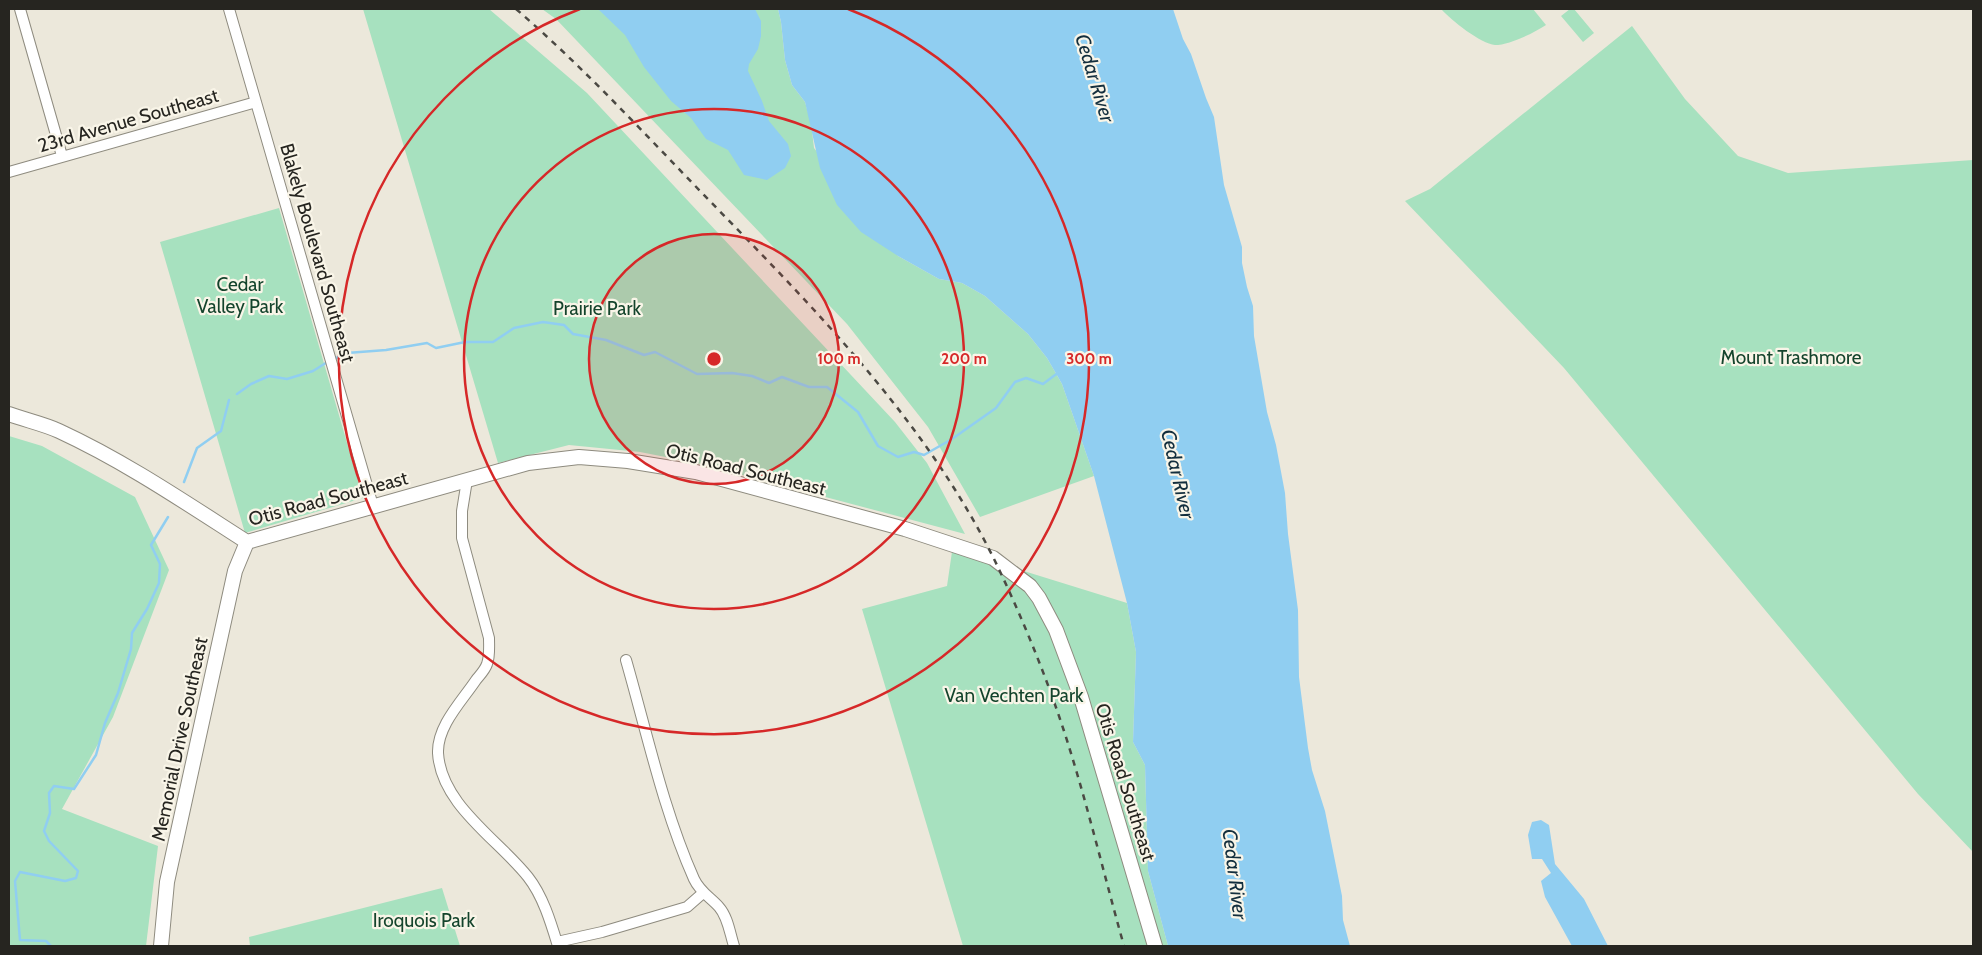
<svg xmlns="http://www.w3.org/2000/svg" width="1982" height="955" font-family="Cabin,sans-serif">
<rect width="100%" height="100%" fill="#ece8db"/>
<path fill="#a7e1bf" d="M363,9H489L587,93L895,422L927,463L965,534L701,464L640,452L569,445L498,463Z
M542,9H778L781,22L785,60L792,85L805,102L811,123L814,148L898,256L939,279L962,283L985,296L1028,334L1047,358L1062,384L1094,476L980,517L928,427L847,324L556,19Z
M1444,9H1533L1546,25C1534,33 1509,45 1495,45C1481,44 1451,20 1442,10Z
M1570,9H1574L1594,33L1583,42L1561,16Z
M1632,26L1685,99L1738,156L1788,173L1973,160V852L1918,794L1564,368L1405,201L1430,189Z
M279,208L363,498L245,533L160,242Z
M9,436L42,446L135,497L169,570L113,717L62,809L158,846L146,946H9Z
M953,545L1027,572L1127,603L1136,652L1133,742L1145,765L1148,871L1168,946H963L862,609L947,586Z
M442,888L460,946H250L249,937Z"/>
<path fill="#90cef1" d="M598,9H755L761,21V36L758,49L749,64L748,71L762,101L769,121L788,144L791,156L785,168L767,180L744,175L728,150L706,139L691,118L671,101L644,67L625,35Z
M778,9H1173L1183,39L1191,54L1206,98L1214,117L1224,185L1242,247V263L1247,287L1253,306L1254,336L1267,412L1276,445L1285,493L1288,534L1298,610L1299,677L1308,748L1312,770L1325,811L1342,896L1343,920L1350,946H1168L1148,871L1145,765L1133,742L1136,652L1127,603L1094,476L1062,384L1047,358L1028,334L985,296L962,283L939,279L898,256L861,232L837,205L820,168L805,102L792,85L785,60L781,22Z
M1541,820L1549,825L1555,864L1584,899L1608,946H1572L1545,897L1541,881L1551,873L1542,859H1532L1528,835L1532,822Z"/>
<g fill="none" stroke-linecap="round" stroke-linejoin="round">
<path stroke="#90cef1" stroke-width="2.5" d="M334,359L347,353L386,350L427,343L436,348L465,342H493L514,328L543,322L564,325L573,334L606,340L644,355L655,352L697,374L732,373L752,376L769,383L782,377L809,387H827L858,412L878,446L898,457L914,452L924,455L952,439L996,408L1015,382L1026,378L1043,384L1059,372
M237,394L251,384L269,376L287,379L313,371L329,361
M184,482L197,448L221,431L229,400
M51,946L46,941L20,940L15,881L20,872L65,881L76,878L78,871L49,841L44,831L50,813L49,793L54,786L74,789L96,755L105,723L118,693L131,649L132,633L147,609L159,583L160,564L151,545L168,517"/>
<g stroke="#8e8b7f" stroke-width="12">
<path id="street" d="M20,9L62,156
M229,9L373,506
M9,172L256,102
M467,480L462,511V538L489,638C489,646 490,656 487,664C485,670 480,675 476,680C462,701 437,726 438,753C441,805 499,840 528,877C543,896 551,923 558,946
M626,660C647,733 663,809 694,879C700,892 710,897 719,907C728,917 730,934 734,946
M557,942L602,932L687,907L703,893"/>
</g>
<g stroke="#8e8b7f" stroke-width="16">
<path id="secondary" d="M9,414C25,420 44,424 59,431C126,462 186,503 247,542L528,463L579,457L628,461L696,472L905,529L993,558L1030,586L1039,598L1056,630L1081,697L1155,946
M161,946L167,882L235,571L247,542"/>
</g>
<use href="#street" stroke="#fff" stroke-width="10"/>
<use href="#secondary" stroke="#fff" stroke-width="14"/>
<path stroke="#4b4943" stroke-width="2.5" stroke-dasharray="6 6" stroke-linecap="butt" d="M516,9C582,66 642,131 703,194C812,306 925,419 995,561C1021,615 1045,673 1064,731C1087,802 1104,875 1124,946"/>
</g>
<circle cx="714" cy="359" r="125" fill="#d62828" fill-opacity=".12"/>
<g fill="none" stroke="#d62828" stroke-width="2.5">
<circle cx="714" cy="359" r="125"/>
<circle cx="714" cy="359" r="250"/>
<path d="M848 9A375 375 0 1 1 580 9"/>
</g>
<g text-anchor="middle" stroke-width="4.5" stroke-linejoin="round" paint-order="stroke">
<g font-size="19" fill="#262520" stroke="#f9f5e8">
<text transform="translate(128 120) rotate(-16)" y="7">23rd Avenue Southeast</text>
<text transform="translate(318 253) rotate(74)" y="7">Blakely Boulevard Southeast</text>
<text transform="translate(746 469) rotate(14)" y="7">Otis Road Southeast</text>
<text transform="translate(328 498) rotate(-15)" y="7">Otis Road Southeast</text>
<text transform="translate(179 739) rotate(-78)" y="7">Memorial Drive Southeast</text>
<text transform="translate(1126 782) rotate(73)" y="7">Otis Road Southeast</text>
</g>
<g font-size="19" fill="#14442c" stroke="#f9f5e8">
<text x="240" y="291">Cedar<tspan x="240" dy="22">Valley Park</tspan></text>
<text x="597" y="315">Prairie Park</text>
<text x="1791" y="364">Mount Trashmore</text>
<text x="1014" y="702">Van Vechten Park</text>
<text x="424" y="927">Iroquois Park</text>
</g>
<g font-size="20" font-style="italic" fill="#132f3e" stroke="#f9f5e8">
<text transform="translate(1095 78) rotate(73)" y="7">Cedar River</text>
<text transform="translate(1178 474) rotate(77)" y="7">Cedar River</text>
<text transform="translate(1235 874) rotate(83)" y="7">Cedar River</text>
</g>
</g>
<circle cx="714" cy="359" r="8" fill="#d62828" stroke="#f9f5e8" stroke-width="2.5"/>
<g font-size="15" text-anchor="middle" font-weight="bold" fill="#d62828" stroke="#f9f5e8" stroke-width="4.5" stroke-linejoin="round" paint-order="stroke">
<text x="839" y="364">100 m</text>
<text x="964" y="364">200 m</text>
<text x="1089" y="364">300 m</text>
</g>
<rect width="1982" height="955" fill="none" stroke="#262520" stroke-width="20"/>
</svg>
